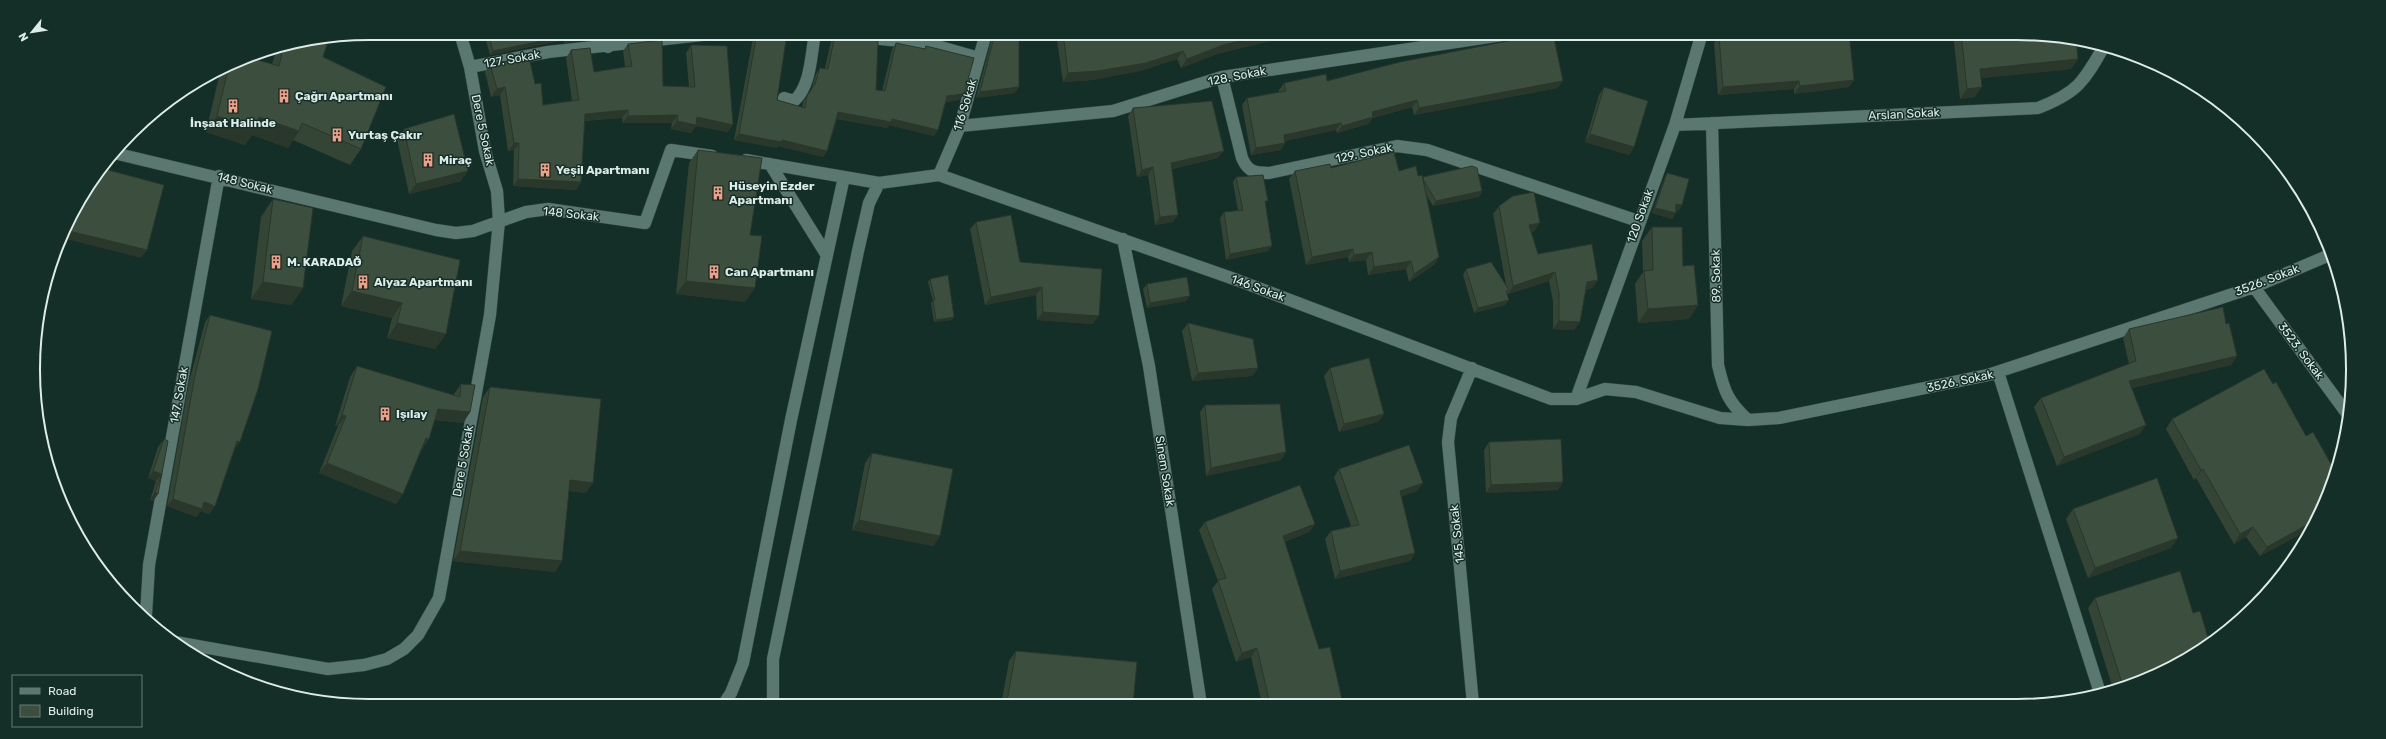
<svg xmlns="http://www.w3.org/2000/svg" width="2386" height="739" font-family="Rubik,sans-serif">
<rect width="100%" height="100%" fill="#142f28"/>
<g fill="none" stroke-linecap="round" stroke-linejoin="round">
<g stroke="#354a45" stroke-width="13">
<path id="minor" d="M605,33L608,47
M822,33L930,44L979,58
M470,67L548,52L720,33
M1222,77L1242,158C1248,172 1255,173 1269,173L1397,146L1427,150L1638,221
M784,98L794,101C811,86 811,55 815,33
M1712,123L1718,365C1724,391 1728,402 1748,420
M1675,125L2038,108C2077,93 2084,82 2104,46
M960,126L1113,111L1222,77L1516,33
M114,153L436,230L456,233L473,231L526,212L548,209L645,223L671,150L712,156
M746,160L879,183L939,175L1237,280L1551,399H1576L1605,389L1636,392L1720,418L1748,420L1779,418L1988,375L2254,287L2332,254
M770,164L826,254
M939,175L960,126L986,33
M1123,239L1149,366L1201,705
M2254,287L2348,415
M1472,368L1451,418L1448,442L1473,704
M1998,372L2100,693
M1576,399L1675,125L1702,33
M146,615L149,565L219,176
M175,642L328,669L364,665L387,659L404,649L418,635L439,598L490,315L499,221L497,191L485,151L470,67L460,33
M723,705L731,693L743,663L791,420L844,177
M773,705V659L858,251L869,203L879,183"/>
</g>
<use href="#minor" stroke="#5b7870" stroke-width="12"/>
</g>
<path fill="#344435" d="M370,33H409L341,42L340,36Z
M484,33H601L598,37L595,39L564,43V40L490,55Z
M620,33H652L621,36Z
M754,33H787L777,100L802,108L803,102L811,90L816,74L820,68H825L831,41L835,35L876,90L882,91L892,49L896,43L924,49L926,46L964,94L959,100L946,102L938,130L934,136L889,125L887,128L837,119L827,151L823,157L778,146L777,148L734,140Z
M993,33H1019L1015,93L976,98Z
M1056,33H1303L1217,54L1181,68L1177,59L1140,71L1092,80L1063,82Z
M1734,33H1849L1854,80L1849,87L1794,94V89L1718,95L1714,43L1719,36L1735,34Z
M1953,33H2016L2078,59L2071,69L1981,78L1975,97L1960,99Z
M304,39L323,57L361,149L350,165L293,140L288,148L252,135L245,145L206,132L220,72L241,59L272,64L277,48Z
M628,44L663,86L689,87L686,53L691,45L728,132L696,126L691,133L671,129L672,123H623L622,118L584,121L581,182L576,190L513,186L514,150L508,151L500,95L491,97L485,72L490,64L535,84L543,105L572,101L566,58L571,50L594,72L625,67L623,51Z
M1327,81L1558,88L1414,115L1412,107L1373,118L1368,124L1337,133L1336,130L1285,141V143L1281,150L1251,155L1242,105L1247,98L1279,92V90L1284,83Z
M1604,87L1634,147L1629,155L1585,142L1599,95Z
M1133,108L1218,158L1172,169L1178,215L1173,222L1155,225L1148,175L1137,177L1128,116Z
M404,129L461,181L409,194L397,139Z
M698,150L750,235L745,302L676,294L689,163Z
M1295,171H1399L1482,191L1479,197L1433,206L1427,196L1439,257L1434,265L1409,282L1406,269L1368,275L1366,260L1349,262L1348,257L1306,265L1289,179Z
M1667,173L1682,205L1678,211L1676,210L1672,219L1652,213L1664,179Z
M1236,177L1272,246L1268,251L1226,260L1220,218L1224,212L1238,211L1233,182Z
M273,199L303,288L291,305L251,299L261,217Z
M1499,206L1534,232H1531L1538,254L1598,280L1592,288L1586,290L1580,322L1574,330L1553,329V301L1549,281L1508,294L1507,293L1509,300L1505,305L1474,313L1463,275L1466,269L1506,285L1493,214Z
M976,222L1020,262L1093,324L1037,320L1036,295L985,305L970,229Z
M1652,227L1698,305L1689,319L1638,323L1635,284L1643,272L1642,241Z
M363,236L446,334L435,349L387,338L392,318L341,306L352,251Z
M930,279L952,320L934,322L931,303L933,301L928,282Z
M1147,284L1186,301L1147,308L1143,289Z
M210,315L235,449L215,506L209,514L201,511L196,517L167,506L189,382L205,322Z
M1188,323L1258,368L1252,376L1192,381L1182,331Z
M2226,324L2237,356L2231,365L2132,388L2140,434L2057,466L2034,407L2041,398L2129,364L2123,338L2129,329Z
M357,366L454,396V394L461,384L470,412L463,423L435,420L422,450L421,449L403,494L396,504L319,473L338,426H335L350,377Z
M1330,368L1384,414L1378,422L1339,432L1324,376Z
M2273,384L2306,436L2331,464L2337,461L2312,528L2260,556L2246,537L2234,544L2196,478L2194,480L2166,429L2172,419Z
M490,387L586,493L569,491L562,561L555,572L453,561L483,397Z
M1205,405L1286,452L1281,460L1206,476L1200,412Z
M164,439L168,441L158,494L153,501L150,500L156,481L148,478L158,447Z
M1489,442L1563,482L1558,490L1486,493L1484,450Z
M872,453L940,536L933,546L852,530L865,463Z
M1339,469L1423,483L1417,491L1401,496L1415,553L1410,561L1335,579L1325,539L1331,531L1351,526L1334,477Z
M2073,509L2171,548L2088,578L2066,519Z
M1205,522L1315,524L1309,532L1284,542L1319,649L1343,704H1262L1251,657L1236,662L1212,589L1218,581L1199,530Z
M2095,598L2193,613L2145,680L2113,689L2088,608Z
M1016,651L1133,705H1001L1009,661Z"/>
<path fill="#2a372b" d="M370,33H409L341,42L345,35Z
M601,33L598,37L595,39L564,43L567,39Z
M623,33H652L621,36Z
M1274,33H1303L1217,54L1181,68L1187,59L1223,45Z
M566,36L564,40L490,55L493,51Z
M1183,51L1177,59L1140,71L1092,80L1063,82L1068,73Z
M2078,59L2071,69L1973,79L1980,69Z
M1854,80L1849,87L1794,94L1800,86Z
M1563,81L1558,88L1414,115L1419,108Z
M1799,81L1794,89L1718,95L1723,87Z
M505,87L500,95L491,97L497,89Z
M1019,87L1015,93L976,98L980,92Z
M1982,87L1975,97L1960,99L1967,89Z
M964,94L959,100L943,102L947,96Z
M1417,100L1412,107L1373,118L1368,124L1337,133L1342,126L1372,112Z
M628,110L622,118L579,121L585,114Z
M838,112L892,119L938,130L934,136L889,125L887,128L834,118Z
M678,115L672,123H623L628,116Z
M217,116L259,117L299,131L288,148L252,135L245,145L206,132Z
M697,117L733,125L728,132L696,126L691,133L671,129L677,121Z
M1341,123L1336,130L1279,142L1284,135Z
M739,134L782,140L827,151L823,157L778,146L777,148L734,140Z
M1590,134L1634,147L1629,155L1585,142Z
M514,143H519L514,150L508,151Z
M1285,143L1281,150L1251,155L1256,148Z
M1224,151L1218,158L1165,171L1171,163Z
M1153,167L1148,175L1137,177L1142,170Z
M468,171L461,181L409,194L416,184Z
M518,179L581,182L576,190L513,186Z
M1482,191L1479,197L1433,206L1436,201Z
M1676,204L1682,205L1678,211L1672,209Z
M1655,208L1676,213L1672,219L1652,213Z
M1178,215L1173,222L1155,225L1160,217Z
M1540,223L1534,232L1523,234L1529,225Z
M65,230L147,250L141,258L62,238Z
M1272,246L1268,251L1226,260L1230,254Z
M1353,249L1348,257L1306,265L1312,257Z
M1372,252L1366,260L1349,262L1354,255Z
M1439,257L1434,265L1409,282L1414,274Z
M1411,261L1406,269L1368,275L1374,267Z
M1555,272L1549,281L1508,294L1513,286Z
M1598,280L1592,288L1581,291L1587,282Z
M686,281L755,288L745,302L676,294Z
M263,282L303,288L291,305L251,299Z
M1042,287L1036,295L985,305L991,297Z
M352,291L402,303L392,318L341,306Z
M1190,296L1186,301L1147,308L1150,303Z
M1509,300L1505,305L1474,313L1478,308Z
M1698,305L1689,319L1638,323L1648,309Z
M1043,312L1099,316L1093,324L1037,320Z
M954,317L952,320L934,322L936,320Z
M1559,321L1580,322L1574,330L1553,329Z
M397,323L446,334L435,349L387,338Z
M2237,356L2231,365L2123,390L2129,381Z
M1258,368L1252,376L1192,381L1198,373Z
M438,409L470,412L463,423L430,419Z
M1384,414L1378,422L1339,432L1344,424Z
M342,415L346,416L338,426H335Z
M2146,425L2140,434L2057,466L2064,457Z
M426,438L429,439L422,450L418,449Z
M237,441L240,442L234,450Z
M1286,452L1281,460L1206,476L1211,468Z
M327,463L403,494L396,504L319,473Z
M2203,469L2196,478L2194,480L2201,470Z
M153,471L162,474L156,481L148,478Z
M570,480L593,483L586,493L563,490Z
M1563,482L1558,490L1486,493L1491,485Z
M1423,483L1417,491L1395,499L1400,491Z
M155,492L158,494L153,501L150,500Z
M173,499L204,502L215,506L209,514L201,511L196,517L167,506Z
M859,520L940,536L933,546L852,530Z
M2314,521L2312,528L2260,556L2267,547Z
M1315,524L1309,532L1277,544L1283,536Z
M2253,527L2246,537L2234,544L2240,534Z
M2178,538L2171,548L2088,578L2095,568Z
M460,551L562,561L555,572L453,561Z
M1415,553L1410,561L1335,579L1340,571Z
M1257,648L1251,657L1236,662L1242,653Z
M1007,701L1045,705H1004Z"/>
<path fill="#3c4f3e" stroke="#2a372b" d="M488,33H601L597,35L567,39L566,36L493,51Z
M757,33H787L777,100L805,108L807,96L815,84L820,68L828,69L835,35L878,41L876,90L885,91L896,43L925,49L926,46L974,58L964,94L947,96L938,130L892,119L891,122L838,112L827,151L782,140L781,142L739,134Z
M995,33H1019V87L980,92Z
M1063,33H1274L1223,45L1187,59L1183,51L1146,63L1098,71L1068,73Z
M1549,33H1553L1563,81L1419,108L1417,100L1372,112L1373,117L1342,126L1341,123L1284,135L1285,143L1256,148L1247,98L1286,91L1284,83L1326,74L1327,81L1400,62Z
M1740,33H1849L1854,80L1800,86L1799,81L1723,87L1719,36L1740,34Z
M1961,33H2016L2076,39L2078,59L1980,69L1982,87L1967,89Z
M319,38L328,41L323,57L386,87L361,149L302,123L299,131L259,117L256,129L217,116L229,66L241,59L247,57L279,66L284,45L304,39Z
M662,40L663,86L695,87L691,45L727,46L733,125L697,117L696,125L677,121L678,115L628,116V110L585,114L581,182L518,179L519,143H514L505,87L497,89L490,64L529,57L535,84L541,83L543,105L579,100L571,50L590,48L594,72L632,66L628,44Z
M1604,87L1648,101L1634,147L1590,134Z
M1212,101L1224,151L1171,163L1178,215L1160,217L1153,167L1142,170L1133,108Z
M454,114L468,171L416,184L404,129Z
M698,150L762,158L750,235L762,236L755,288L686,281Z
M1394,152L1399,171L1416,166L1418,176L1422,175L1439,257L1414,274L1411,261L1374,267L1372,252L1354,255L1353,249L1312,257L1295,171L1330,164L1331,168Z
M1472,166L1477,168L1482,191L1436,201L1423,179V177Z
M101,168L164,185L147,250L65,230L68,220Z
M1667,173L1689,179L1682,205L1676,204V213L1655,208Z
M1263,175L1268,201H1265L1272,246L1230,254L1224,212L1243,210L1236,177Z
M1534,192L1540,223L1529,225L1538,254L1592,244L1598,280L1587,282L1580,322L1559,321V293L1555,272L1513,286L1499,206L1513,196Z
M273,199L313,208L303,288L263,282Z
M1011,215L1020,262L1102,269L1099,316L1043,312L1042,287L991,297L976,222Z
M1652,227H1682L1683,266L1694,265L1698,305L1648,309L1644,271L1653,270Z
M363,236L460,260L446,334L397,323L402,303L352,291Z
M1491,262L1509,290L1506,291L1509,300L1478,308L1466,269Z
M948,275L954,317L936,320L933,300H935L930,279Z
M1187,277L1190,296L1150,303L1147,284Z
M2223,307L2226,324L2229,323L2237,356L2129,381L2146,425L2064,457L2041,398L2136,361L2129,329Z
M210,315L272,331L258,389L240,442L237,441L215,506L204,502L202,509L173,499L195,375Z
M1188,323L1253,339L1258,368L1198,373Z
M1369,358L1384,414L1344,424L1330,368Z
M357,366L460,397L461,384L475,385L470,412L438,409L429,439L426,438L403,494L327,463L346,416L342,415Z
M2264,369L2273,384L2276,382L2306,436L2313,432L2331,464L2337,461L2314,521L2267,547L2253,527L2240,534L2203,469L2201,470L2172,419Z
M490,387L601,399L593,483L570,480L562,561L460,551Z
M1280,404L1286,452L1211,468L1205,405Z
M164,439L168,441L158,494L155,492L162,474L153,471Z
M1561,439L1563,482L1491,485L1489,442Z
M1409,445L1423,483L1400,491L1415,553L1340,571L1331,531L1359,525L1339,469Z
M872,453L953,469L940,536L859,520Z
M2157,478L2178,538L2095,568L2073,509Z
M1300,485L1315,524L1283,536L1319,649L1330,647L1343,704H1270L1257,648L1242,653L1218,580L1226,578L1205,522Z
M2180,571L2193,613L2200,611L2209,641L2145,680L2123,686L2095,598Z
M1016,651L1137,662L1133,705H1045L1007,701Z"/>
<defs>
<g id="building-bare" transform="scale(1.08)"><path d="M-4-6H4V6H1V3H-1V6H-4ZM-2.5-4.3h1.7v1.8h-1.7ZM.8-4.3h1.7v1.8H.8ZM-2.5-1h1.7V.8h-1.7ZM.8-1h1.7V.8H.8Z" fill="#f39f86" stroke="#142f28" stroke-width="2.5" paint-order="stroke"/></g>
</defs>
<g fill-rule="evenodd">
<use href="#building-bare" x="284" y="96"/>
<use href="#building-bare" x="233" y="106"/>
<use href="#building-bare" x="337" y="135"/>
<use href="#building-bare" x="428" y="160"/>
<use href="#building-bare" x="545" y="170"/>
<use href="#building-bare" x="718" y="193"/>
<use href="#building-bare" x="276" y="262"/>
<use href="#building-bare" x="714" y="272"/>
<use href="#building-bare" x="363" y="282"/>
<use href="#building-bare" x="385" y="414"/>
</g>
<g text-anchor="middle" stroke-width="3" stroke-linejoin="round" paint-order="stroke">
<g font-size="12" fill="#ddece8" stroke="#142f28">
<text transform="translate(512 59) rotate(-10)" y="4">127. Sokak</text>
<text transform="translate(1237 76) rotate(-11)" y="4">128. Sokak</text>
<text transform="translate(965 105) rotate(-73)" y="4">116 Sokak</text>
<text transform="translate(1904 114) rotate(-3)" y="4">Arslan Sokak</text>
<text transform="translate(483 130) rotate(78)" y="4">Dere 5 Sokak</text>
<text transform="translate(1364 153) rotate(-12)" y="4">129. Sokak</text>
<text transform="translate(245 183) rotate(14)" y="4">148 Sokak</text>
<text transform="translate(571 214) rotate(6)" y="4">148 Sokak</text>
<text transform="translate(1640 216) rotate(-70)" y="4">120 Sokak</text>
<text transform="translate(1716 276) rotate(-91)" y="4">89. Sokak</text>
<text transform="translate(2267 280) rotate(-21)" y="4">3526. Sokak</text>
<text transform="translate(1258 288) rotate(20)" y="4">146 Sokak</text>
<text transform="translate(2301 351) rotate(53)" y="4">3523. Sokak</text>
<text transform="translate(1960 381) rotate(-12)" y="4">3526. Sokak</text>
<text transform="translate(179 395) rotate(-80)" y="4">147. Sokak</text>
<text transform="translate(463 461) rotate(-80)" y="4">Dere 5 Sokak</text>
<text transform="translate(1165 471) rotate(81)" y="4">Sinem Sokak</text>
<text transform="translate(1457 534) rotate(-96)" y="4">145. Sokak</text>
</g>
<g font-size="12" font-weight="bold" fill="#ddece8" stroke="#142f28" text-anchor="start">
<text x="295" y="100">Çağrı Apartmanı</text>
<text x="233" y="127" text-anchor="middle">İnşaat Halinde</text>
<text x="348" y="139">Yurtaş Çakır</text>
<text x="439" y="164">Miraç</text>
<text x="556" y="174">Yeşil Apartmanı</text>
<text x="729" y="190">Hüseyin Ezder<tspan x="729" dy="14">Apartmanı</tspan></text>
<text x="287" y="266">M. KARADAĞ</text>
<text x="725" y="276">Can Apartmanı</text>
<text x="374" y="286">Alyaz Apartmanı</text>
<text x="396" y="418">Işılay</text>
</g>
</g>
<path d="M0 0H2386V739H0ZM369 40H2017A329 329 0 0 1 2346 369V370A329 329 0 0 1 2017 699H369A329 329 0 0 1 40 370V369A329 329 0 0 1 369 40Z" fill="#142f28" fill-rule="evenodd"/>
<path fill="none" stroke="#ddece8" stroke-width="2" d="M369 40H2017A329 329 0 0 1 2346 369V370A329 329 0 0 1 2017 699H369A329 329 0 0 1 40 370V369A329 329 0 0 1 369 40Z"/>
<rect x="12" y="675" width="130" height="52" fill="#142f28" stroke="#647b75"/>
<rect x="20" y="688" width="20" height="6" fill="#5b7870" stroke="#647b75"/>
<text x="48" y="695" font-size="12" fill="#ddece8">Road</text>
<rect x="20" y="705" width="20" height="12" fill="#3c4f3e" stroke="#647b75"/>
<text x="48" y="715" font-size="12" fill="#ddece8">Building</text>
<g transform="translate(32 32) rotate(240)" stroke="#142f28" stroke-width="3" paint-order="stroke">
<path d="M0-3L7 15L0 10L-7 15Z" fill="#ddece8"/>
<text y="-6" font-size="11" font-weight="bold" text-anchor="middle" fill="#ddece8">N</text>
</g>
</svg>
